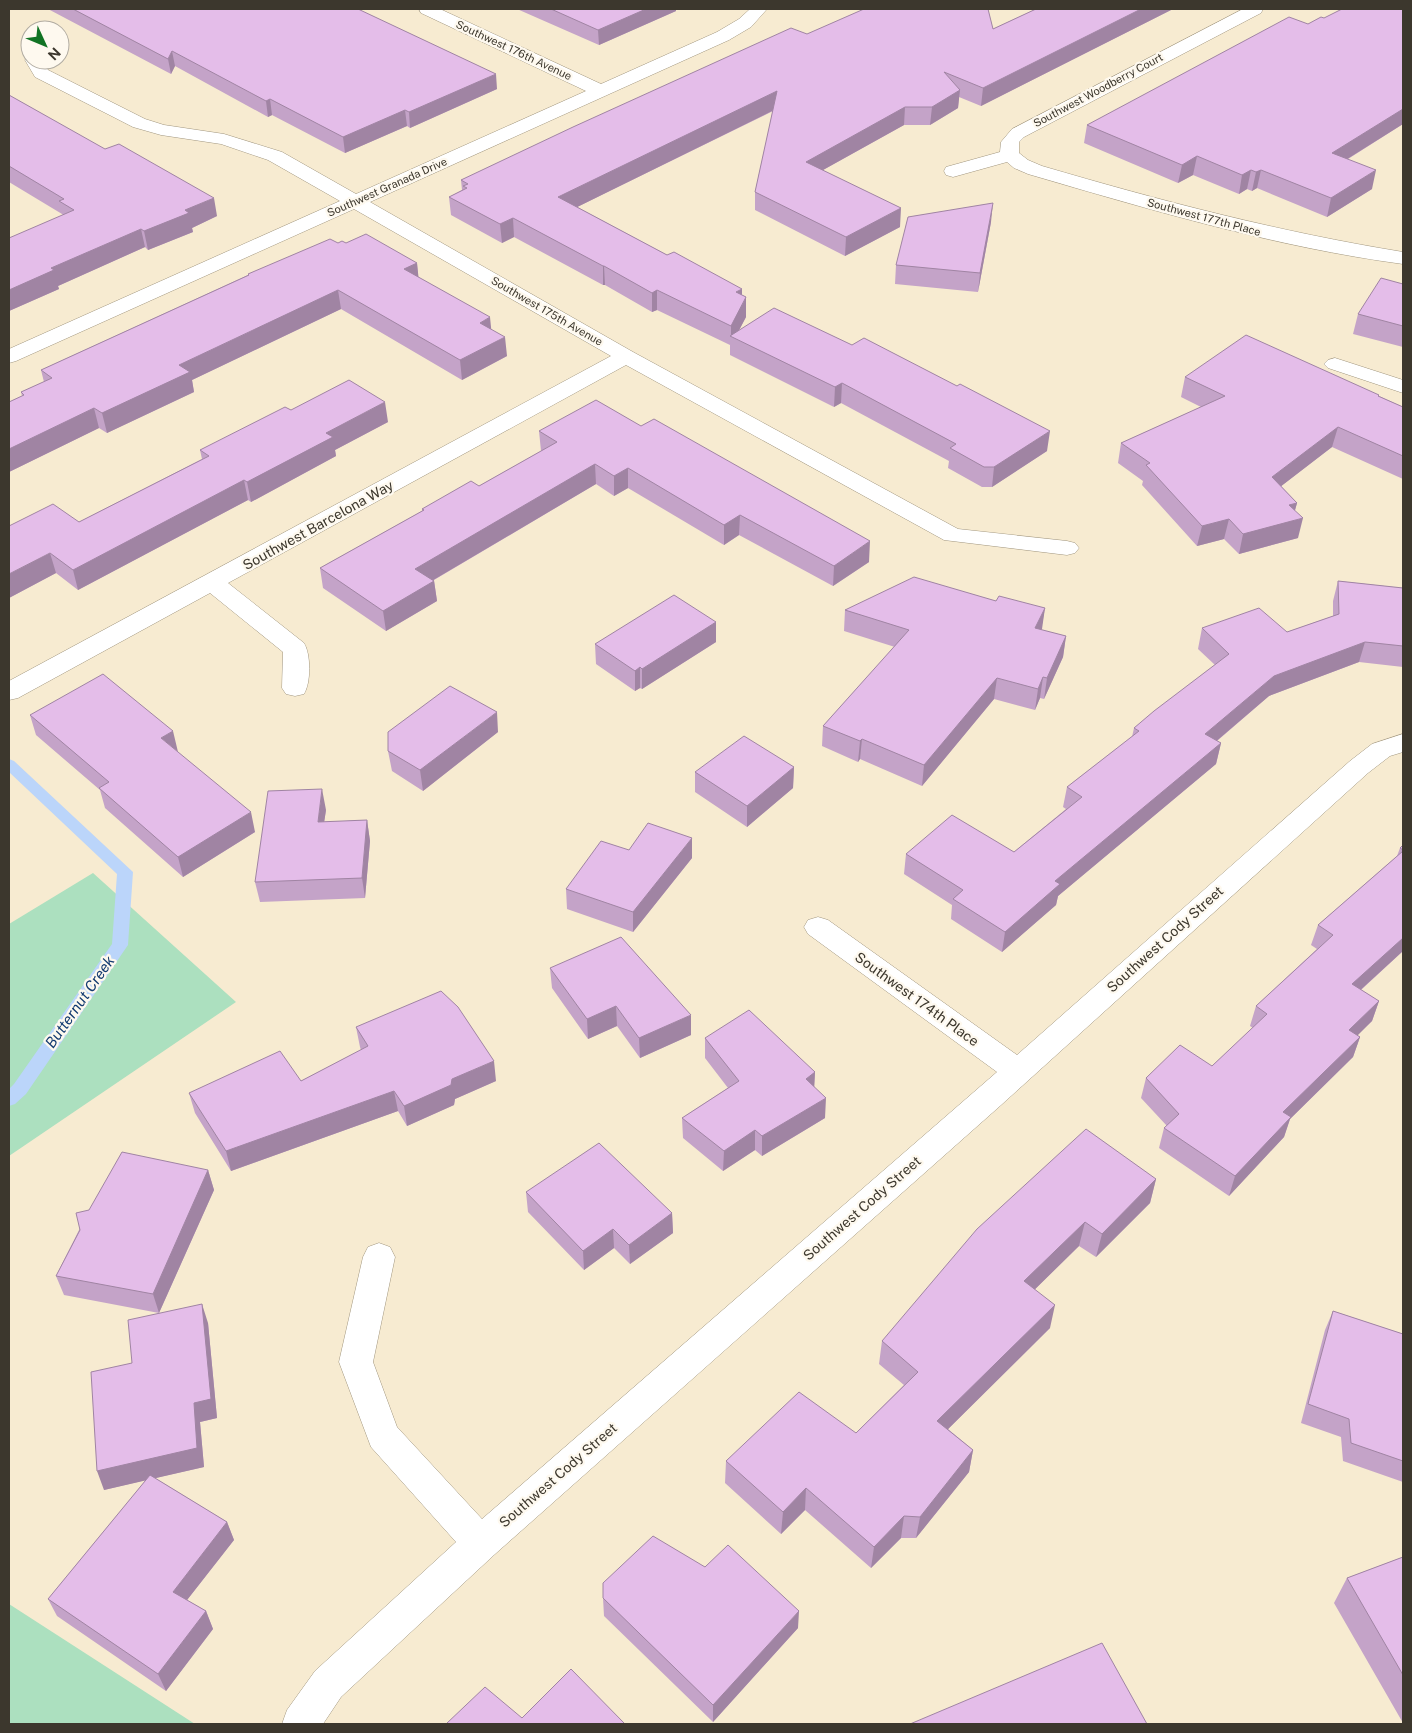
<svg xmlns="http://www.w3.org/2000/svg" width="1412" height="1733" font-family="'Public Sans',sans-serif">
<rect width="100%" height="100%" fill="#f7ebd1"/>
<path fill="#ace0bf" d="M93,873L236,1002L9,1156V924Z
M9,1604L195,1724H9Z"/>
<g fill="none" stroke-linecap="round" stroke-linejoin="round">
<path fill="#bbd5fa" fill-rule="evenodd" d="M9,759L14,761L133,872L128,945L26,1094L15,1104L9,1106V1089L14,1084L112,944L117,874L9,772Z"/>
<g stroke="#a1967f" stroke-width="1">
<path id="street" d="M419,9H440L601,84L717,32L739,19L750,9H767L751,27L729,40L370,202L633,352L958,529L1067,541L1075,543L1079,548L1075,553L1067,555L944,540L626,365L228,583L304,643C311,654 311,683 304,694L295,696L286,694L282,688L283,652L210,593L18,698L9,700V681L611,356L354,209L16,361L9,363V349L340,201L268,160L221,144L161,135L133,127L35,77L25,60L28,56H30V60H43L48,70L145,119L164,125L224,134L282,152L356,194L586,91L421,13Z
M1243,9H1263L1261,13L1024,137L1019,142V153L1028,160L1042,166C1161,201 1280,232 1403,252V264C1276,247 1151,210 1028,174L1014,168L1007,162L953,177L946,175L944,171L946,167L1000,152L1001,142L1012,129Z
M1335,358L1403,380V393L1328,368L1324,364L1328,360Z
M1403,734V752L1390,756L1368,773L1000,1106L494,1555L341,1697L323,1724H282L287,1710L315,1671L456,1542L371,1447L339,1362L363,1257L368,1247L379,1243L390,1247L395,1257L373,1362L397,1427L482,1519L997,1072L808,934L804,927L808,920L818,917L828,920L1017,1055L1350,761L1372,744Z"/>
</g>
<use href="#street" fill="#fff" fill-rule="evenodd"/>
</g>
<path fill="#c4a3c8" d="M48,9H358L497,89L410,128L407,126L345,153L272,115L268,117L175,66L171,74Z
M517,9H676V11L599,45Z
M1036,9H1173L981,106L959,97L958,108L930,125H904L823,170L900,227L845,256L755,210V192L773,111L577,207L746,297V317L739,330L1047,451L992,487H982L948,468L949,461L841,403L834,407L730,355V345L657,310L652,312L605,285H603L514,237L502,243L451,215L449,197L462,190L461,180L807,34L993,29Z
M1403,9V124L1348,159L1372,189L1327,217L1257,188L1252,191L1247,189L1239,194L1193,175L1178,183L1084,143L1087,125L1308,24L1324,18Z
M9,95L217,216L192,228L193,232L148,250L145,247L58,286L59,289L9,311L63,215L62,214L9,182Z
M991,222L978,292L895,284L896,265Z
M338,243H346L417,263L418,277L491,329L507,356L462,380L341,309L192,380L194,392L107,433L99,428L9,472V402L22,396L21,392L44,382L41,370L248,275V274Z
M1403,284V347L1353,334L1358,314Z
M1185,377L1379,395V396L1403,407V479L1332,447L1281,486L1297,503L1295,510L1298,538L1239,554L1224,539L1197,546L1142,485L1143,481L1118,463L1121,443L1201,407L1181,397Z
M291,410L388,422L335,450L336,456L251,502L248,500L78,590L56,573L9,598L79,522L202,459L200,450Z
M539,431L869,562L833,586L739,535L724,545L628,488L614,496L596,484L434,580L437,601L386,631L323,588L320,568L422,511V509L479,486L541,451Z
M1338,581L1403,588V667L1359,662L1269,696L1217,741L1221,743L1216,764L1058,896L1056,905L1002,952L951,919L952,905L904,874L906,854L1014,852L1066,809L1063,807L1067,787L1132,737L1134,728L1215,665L1198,649L1202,628L1287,632L1333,616V601Z
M996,601L1045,608L1041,630L1066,636L1063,657L1044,699L1040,698L1035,710L994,699L922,786L860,759L858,762L822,746L823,726L895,647L844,631L845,610Z
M716,622V642L642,689L640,688L635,691L596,664L595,644Z
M30,715L178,752L255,832L183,877L105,808L100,790L36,735Z
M498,732L423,791L392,771L388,751Z
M794,767L793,788L747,827L695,792V772Z
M326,810L324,822L367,820L370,841L365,898L260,902L255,882Z
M1403,845V951L1361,990L1379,1001L1372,1021L1357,1035L1360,1037L1353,1057L1290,1119L1284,1137L1229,1196L1159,1148L1164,1128L1167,1126L1141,1098L1146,1078L1212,1066L1253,1028L1250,1026L1256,1006L1317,949L1311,945L1318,925L1397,856L1400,848Z
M629,850L692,858L633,932L567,909L566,889Z
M550,968L691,1035L640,1058L617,1026L588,1039L552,988Z
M356,1027L496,1081L455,1099L454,1105L407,1126L398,1111L231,1171L195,1113L189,1093L301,1081L361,1050L360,1047Z
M705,1038L815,1072L814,1086L825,1118L762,1156L755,1150L723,1171L683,1138L682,1118L728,1088L705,1058Z
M208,1170L214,1190L159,1313L208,1323L217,1418L200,1422L204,1467L155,1478L227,1522L234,1540L187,1600L206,1611L213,1629L166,1691L57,1616L48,1599L146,1480L104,1490L132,1363L159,1313L64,1295L56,1276L89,1210Z
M1156,1179L1150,1203L1096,1257L1079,1246L1035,1289L1050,1328L948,1429L973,1450L969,1472L916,1538H901L871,1568L805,1510L781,1534L725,1483L726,1461L856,1433L904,1385L879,1364L882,1341Z
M526,1192L672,1213L673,1233L630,1264L614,1248L584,1270L528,1212Z
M1333,1311L1403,1334V1482L1343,1461L1341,1437L1301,1423L1325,1330Z
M1403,1557V1723L1334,1603L1347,1578Z
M603,1598L798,1628L713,1722L604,1616Z"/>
<path fill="#a084a3" d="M646,9H676V11L599,45L598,30Z
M1141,9H1173L981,106L983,88Z
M172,51L175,66L171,74L168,59Z
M496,74L497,89L410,128L409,112Z
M960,90L958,108L930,125L932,107Z
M777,91L776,109L559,216L558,197Z
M270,99L272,115L268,117L266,101Z
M905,107L904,125L805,180L806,162Z
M1403,109V124L1328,171L1332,153Z
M405,110L407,126L345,153L343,137Z
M1197,156L1193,175L1178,183L1182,165Z
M1251,170L1247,189L1239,194L1242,175Z
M1261,170L1257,188L1252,191L1256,172Z
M1376,170L1372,189L1327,217L1331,198Z
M214,198L217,216L192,228L193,232L148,250L144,231L185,210Z
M993,203L991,222L978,292L980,273Z
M901,208L900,227L845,256L846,237Z
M513,218L514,237L502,243L500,224Z
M141,229L145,247L58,286L59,289L9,311V290L51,268Z
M417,263L419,282L404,269Z
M603,266H604L605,285H603Z
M742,289V305L746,297V317L735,338L731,336V326L736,292Z
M338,290L341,309L192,380L194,392L107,433L102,413L179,365Z
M657,290V310L652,312V293Z
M490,317L492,337L480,323Z
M505,337L507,356L462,380L460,360Z
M842,383L841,403L834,407L835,387Z
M385,402L388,422L335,450L336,456L251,502L247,482L326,433Z
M94,408L99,428L9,472V449Z
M1338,427L1332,447L1267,497L1272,477Z
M1050,431L1047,451L992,487L994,467Z
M595,464L596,484L418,589L415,569Z
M628,468V488L614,496V476Z
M244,480L248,500L78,590L73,570Z
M1297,503L1292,521L1303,518L1298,538L1239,554L1243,534L1289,505Z
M740,515L739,535L724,545V525Z
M1229,519L1224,539L1197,546L1202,526Z
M870,541L869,562L833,586L834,566Z
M50,553L56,573L9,598V574Z
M434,581L437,601L386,631L383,611Z
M1045,608L1042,629L1032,649L1035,628Z
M716,622V642L642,689V669Z
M1066,636L1063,657L1044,699L1047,678Z
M1365,642L1359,662L1269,696L1200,755L1205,734L1274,676Z
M640,667V688L635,691V671Z
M1043,677L1040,698L1035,710L1038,689Z
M997,678L994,699L922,786L924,765Z
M497,712L498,732L423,791L420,770Z
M173,731L178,752L161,738Z
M862,739L860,759L858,762L860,741Z
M1221,743L1216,764L1058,896L1056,905L1002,952L1005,932L1055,881Z
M794,767L793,788L747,827V806Z
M322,789L326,810L321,843L318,822Z
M251,812L255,832L183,877L178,857Z
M367,820L370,841L365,898L362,878Z
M692,838V858L633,932V912Z
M1403,938V951L1345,1004L1352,984Z
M1379,1001L1372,1021L1343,1050L1349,1030Z
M616,1006L617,1026L588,1039L587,1019Z
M691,1015V1035L640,1058L639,1038Z
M1360,1037L1353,1057L1290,1119L1284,1137L1229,1196L1235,1176L1283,1112Z
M494,1061L496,1081L455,1099L454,1105L407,1126L404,1106L452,1079Z
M815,1072L814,1092L806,1079Z
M394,1091L398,1111L231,1171L226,1151Z
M826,1098L825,1118L762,1156V1136Z
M755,1130V1150L723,1171L724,1151Z
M208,1170L214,1190L159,1313L153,1294Z
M1156,1179L1150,1203L1096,1257L1102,1234Z
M672,1213L673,1233L630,1264L629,1245Z
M1085,1222L1079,1246L1020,1304L1024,1281Z
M613,1229L614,1248L584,1270L583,1251Z
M202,1304L208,1323L217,1418L200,1422L204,1467L104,1490L97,1471L194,1403Z
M1055,1305L1050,1328L934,1443L937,1421Z
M973,1450L969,1472L916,1538L920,1517Z
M806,1488L805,1510L781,1534L783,1512Z
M904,1516L901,1538L871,1568L874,1547Z
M227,1522L234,1540L180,1609L173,1592Z
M206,1611L213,1629L166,1691L158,1674Z
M799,1611L798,1628L713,1722V1705Z"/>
<path fill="#e4bde9" stroke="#a084a3" d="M73,9H358L496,74L409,112L405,110L343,137L270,99L266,101L172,51L168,59Z
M551,9H646L598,30Z
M864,9H988L993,29L1036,9H1141L983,88L944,72L960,90L932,107H905L806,162L901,208L846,237L755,192L777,91L558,197L667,255L674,252L742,289L736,292L746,297L731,326L657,290L652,293L604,266H603L513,218L500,224L449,197L467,188L463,186L468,184L461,180L573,127L791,28L807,34Z
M1342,9H1403V109L1332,153L1376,170L1331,198L1261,170L1256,172L1251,170L1242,175L1197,156L1182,165L1087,125L1289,17L1308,24L1321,17L1324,18Z
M9,95L105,149L119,144L214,198L185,210L189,213L144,231L141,229L51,268L54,270L9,290V238L74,210L59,201L64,199L9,166Z
M993,203L980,273L896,265L908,217Z
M366,234L417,263L404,269L490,317L480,323L505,337L460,360L338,290L179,365L190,372L102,413L94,408L9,449V402L24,395L21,392L52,378L41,370L249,275L248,274L330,239L338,243L342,241L346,243Z
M1381,278L1403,284V326L1358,314Z
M774,308L852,345L864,338L957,386L960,384L1050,431L994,467H984L950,448L956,444L842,383L835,387L730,336Z
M1246,335L1379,395L1378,396L1403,407V456L1338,427L1272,477L1297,503L1289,505L1303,518L1243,534L1229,519L1202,526L1146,465L1150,463L1121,443L1225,396L1185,377Z
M349,380L385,402L326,433L333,437L247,482L244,480L73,570L50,553L9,574V526L53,504L79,522L209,456L200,450L285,407L291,410Z
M596,400L641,426L654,419L870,541L834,566L740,515L724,525L628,468L614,476L595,464L415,569L434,581L383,611L320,568L424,510L422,509L471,481L479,486L557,442L539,431Z
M914,577L996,601L999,596L1045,608L1035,628L1066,636L1047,678L1043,677L1038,689L997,678L924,765L862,739L860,741L823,726L909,630L845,610Z
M1338,581L1403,588V646L1365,642L1274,676L1205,734L1221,743L1055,881L1060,884L1005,932L953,899L963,890L906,854L952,815L1014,852L1082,797L1067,787L1139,731L1134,728L1154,711L1229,654L1202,628L1259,608L1287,632L1339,614Z
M674,595L716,622L642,669L640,667L635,671L595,644Z
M103,674L173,731L161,738L251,812L178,857L99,788L109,782L30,715Z
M450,686L497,712L420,770L388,751V732Z
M744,736L794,767L747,806L695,772Z
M322,789L318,822L367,820L362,878L255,882L268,791Z
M648,823L692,838L633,912L566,889L601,841L629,850Z
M1403,845V850L1400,848Z
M1403,851V938L1352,984L1379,1001L1349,1030L1360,1037L1283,1112L1291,1117L1235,1176L1164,1128L1179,1114L1146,1078L1180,1045L1212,1066L1267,1014L1256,1006L1333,935L1318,925Z
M621,937L691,1015L639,1038L616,1006L587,1019L550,968Z
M441,991L458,1007L494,1061L452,1079L451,1085L404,1106L394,1091L226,1151L189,1093L280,1051L301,1081L368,1046L356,1027Z
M749,1010L815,1072L806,1079L826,1098L762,1136L755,1130L724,1151L682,1118L739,1081L705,1038Z
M1086,1129L1156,1179L1102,1234L1085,1222L1024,1281L1055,1305L937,1421L973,1450L920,1517L904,1516L874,1547L806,1488L783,1512L726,1461L799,1392L856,1433L918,1372L882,1341L977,1229Z
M599,1143L672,1213L629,1245L613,1229L583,1251L526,1192Z
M122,1152L208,1170L153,1294L56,1276L80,1230L76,1213L89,1210Z
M202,1304L211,1399L194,1403L197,1448L97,1471L91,1372L132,1363L128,1320Z
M1333,1311L1403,1334V1461L1351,1443L1349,1419L1308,1404Z
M150,1475L227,1522L173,1592L206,1611L158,1674L48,1599Z
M653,1536L705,1567L728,1545L799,1611L713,1705L603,1598V1583Z
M1403,1557V1675L1347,1578Z
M1102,1643L1147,1724H910Z
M571,1669L625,1724H446L485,1687L522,1718Z"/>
<g text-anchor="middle" stroke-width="4.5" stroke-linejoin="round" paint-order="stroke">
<g font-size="11" fill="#3c372d" stroke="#fef9ef">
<text transform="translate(514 50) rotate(25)" y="4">Southwest 176th Avenue</text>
<text transform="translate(1098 90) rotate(-28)" y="4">Southwest Woodberry Court</text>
<text transform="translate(387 187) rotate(-24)" y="4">Southwest Granada Drive</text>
<text transform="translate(1204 217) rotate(15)" y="4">Southwest 177th Place</text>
<text transform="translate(547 311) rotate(30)" y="4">Southwest 175th Avenue</text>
</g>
<g font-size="14" fill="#3c372d" stroke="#fef9ef">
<text transform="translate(318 525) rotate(-29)" y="5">Southwest Barcelona Way</text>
<text transform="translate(1165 939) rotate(-42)" y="5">Southwest Cody Street</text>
<text transform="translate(917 999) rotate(36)" y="5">Southwest 174th Place</text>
<text transform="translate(862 1208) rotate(-41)" y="5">Southwest Cody Street</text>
<text transform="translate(558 1475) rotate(-41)" y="5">Southwest Cody Street</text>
</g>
<g font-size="15" font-style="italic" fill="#143b71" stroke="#fef9ef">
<text transform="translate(80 1002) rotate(-55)" y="5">Butternut Creek</text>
</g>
</g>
<rect width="1412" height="1733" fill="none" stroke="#3c372d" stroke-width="20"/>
<g transform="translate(45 45) rotate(134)"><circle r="24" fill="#fef9ef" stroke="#b0aba1"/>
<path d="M0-4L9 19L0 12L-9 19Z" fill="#117323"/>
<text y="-8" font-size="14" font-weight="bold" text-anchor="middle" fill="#3c372d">N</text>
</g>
</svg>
